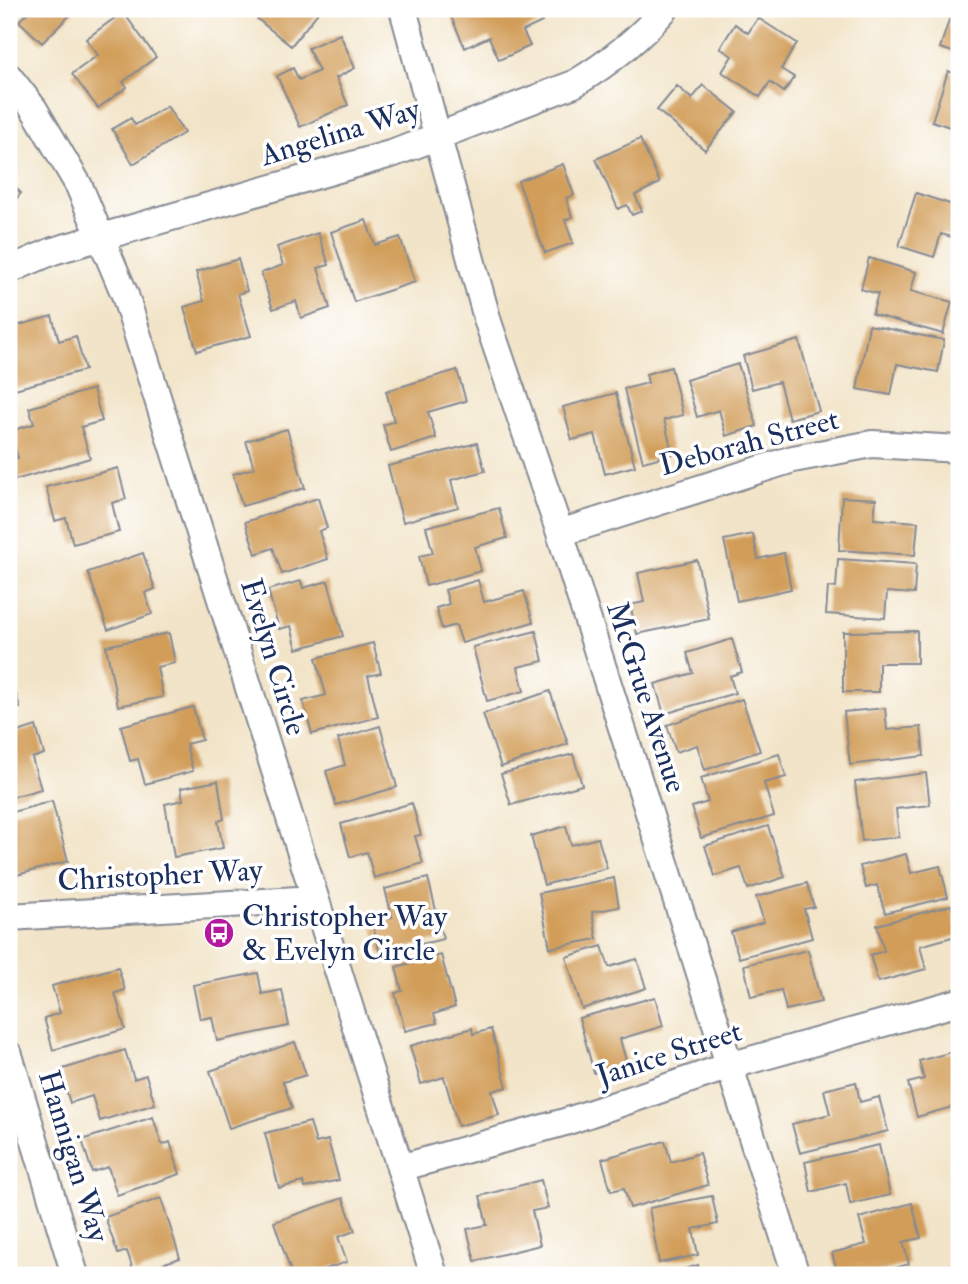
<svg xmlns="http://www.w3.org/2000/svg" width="968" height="1284" font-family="'IM FELL Double Pica',serif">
<rect width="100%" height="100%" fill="#fff"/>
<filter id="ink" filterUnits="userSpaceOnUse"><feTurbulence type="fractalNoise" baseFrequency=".0143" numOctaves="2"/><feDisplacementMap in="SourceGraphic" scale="14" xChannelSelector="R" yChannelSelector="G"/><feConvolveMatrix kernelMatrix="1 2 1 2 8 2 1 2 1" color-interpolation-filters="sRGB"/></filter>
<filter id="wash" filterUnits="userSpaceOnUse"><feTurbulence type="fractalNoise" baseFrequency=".00686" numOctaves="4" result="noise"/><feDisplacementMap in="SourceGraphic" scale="28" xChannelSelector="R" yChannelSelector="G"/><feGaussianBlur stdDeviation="1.57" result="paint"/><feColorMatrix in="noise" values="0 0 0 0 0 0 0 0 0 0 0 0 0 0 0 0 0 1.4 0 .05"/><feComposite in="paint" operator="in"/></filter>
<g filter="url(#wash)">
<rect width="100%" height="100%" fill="#f2e4c8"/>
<g id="blocks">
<path fill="#d19d59" d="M22,9H72L74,11L42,43L19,21L27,13Z
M261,9H321L291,46L255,17Z
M536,9L542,22L523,31L530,46L499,60L489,37L465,48L448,10Z
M123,12L156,57L123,82L127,87L98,108L72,74L98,55L86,39Z
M951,14L959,17V54L940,48Z
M758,18L797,43L781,69L794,77L784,92L770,82L760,97L722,72L732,56L720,48L735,24L748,33Z
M340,34L355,68L336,78L348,105L300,127L277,76L293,68L299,80L319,71L308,48Z
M948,71L959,75V130L932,121Z
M703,85L737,112L705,150L657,110L677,86L692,99Z
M167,106L184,133L133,164L112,129L131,118L135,125Z
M640,139L660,183L635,195L642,211L632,215L627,205L618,209L596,159Z
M563,164L574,195L566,198L572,217L565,220L573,243L545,253L518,181Z
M9,182L21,193L9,208Z
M916,193L959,207V239L941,234L934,257L899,246Z
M366,220L375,245L400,237L415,282L354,302L331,232Z
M318,233L329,265L318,268L330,308L301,318L296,301L273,309L261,273L283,265L277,247Z
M869,258L916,272L911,291L952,302L943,334L872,314L878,294L861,289Z
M238,259L247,291L238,294L251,336L197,351L184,307L204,301L196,272Z
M52,316L59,341L76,336L85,370L15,389L9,367V357L12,356L9,328Z
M869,325L944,340L938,372L897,364L891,395L857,389Z
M799,340L819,411L789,419L779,382L752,389L743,356Z
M738,364L757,426L726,436L719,410L697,417L686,380Z
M671,367L683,415L664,420L673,454L643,462L624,389L648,383L646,374Z
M457,370L466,401L428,412L436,438L391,452L383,425L394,421L386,391Z
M93,389L102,421L81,427L90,458L15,480L9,460L18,458L10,431L34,424L29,408Z
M616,393L635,466L605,474L595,434L572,440L563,407Z
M287,429L305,488L242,506L233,474L254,468L246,441Z
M477,443L485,471L451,480L458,507L403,522L388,466Z
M118,468L126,499L112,503L119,532L73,544L66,518L55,521L46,487Z
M842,497L876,499L874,519L918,522L915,555L839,550Z
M318,498L327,528L319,531L328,559L282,574L273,548L256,554L245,522Z
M499,508L507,538L475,547L481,571L426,586L419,556L433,553L426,527Z
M753,534L758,559L784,553L791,589L737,601L724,540Z
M143,553L155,589L145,593L152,614L108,630L88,572Z
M838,559L916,564L914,594L887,592L885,618L826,614L828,587L836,588Z
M697,560L709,619L637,634L630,605L644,602L638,573Z
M478,580L484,602L524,591L533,622L462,643L456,625L442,629L436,608L449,604L445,590Z
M301,581L303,588L328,581L343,636L297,649L291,626L279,629L268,590Z
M536,631L543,661L518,667L524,691L487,701L473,647Z
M917,631V663H879V692H843V632Z
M169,633L175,663L157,667L163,697L118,706L106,646Z
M732,639L742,672L730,676L735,693L664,714L655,684L693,673L687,653Z
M373,643L381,673L368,676L378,717L312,734L303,701L326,695L316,658Z
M9,668L20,708L9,710Z
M550,691L568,744L501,767L483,714Z
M742,699L760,751L705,770L697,745L676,752L667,725Z
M193,707L202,740L186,744L193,771L145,784L138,759L130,761L121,726Z
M885,708L887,730L921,727L924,756L850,765L844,712Z
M36,726L44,754L32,758L41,789L9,798V735Z
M380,726L397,787L336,805L326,771L345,765L338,739Z
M573,754L582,785L511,805L501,774Z
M779,754L786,777L764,783L774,816L701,838L692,807L708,802L701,778Z
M926,773L930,805L896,809L899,837L862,841L855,782Z
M218,781L224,819L218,821L223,848L174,857L165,804L183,800L181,788Z
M52,801L68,861L17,875L9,850V813Z
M412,803L421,835L415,836L423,863L374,878L367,852L350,857L341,824Z
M566,826L571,845L598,838L607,868L544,885L531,836Z
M768,826L785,877L748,889L741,868L715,876L705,846Z
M906,854L911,873L940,866L948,897L885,913L877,885L866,888L860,866Z
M428,878L443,939L380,954L372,922L392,917L385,889Z
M614,878L619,907L592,912L597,939L550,948L539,893Z
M807,883L814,907L804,909L812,938L739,958L731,932L764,922L756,897Z
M951,905L959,935L920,946L926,969L878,982L870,955L884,951L877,925Z
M602,946L609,967L637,959L646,988L582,1009L566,957Z
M808,950L821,1002L786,1010L781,990L751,997L744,965Z
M441,955L455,1007L434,1014L437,1023L405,1031L395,993L402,991L396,967Z
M118,967L125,990L115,993L125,1029L53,1050L44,1018L60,1013L52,986Z
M258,973L262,994L282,990L289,1026L217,1041L212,1017L200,1019L193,985Z
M655,997L663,1026L620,1039L627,1064L594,1073L579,1018Z
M472,1028L473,1034L491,1029L507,1087L492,1091L499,1115L458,1126L444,1077L421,1084L410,1046Z
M295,1042L306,1075L283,1082L292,1108L229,1128L210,1071Z
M125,1050L134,1079L146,1075L155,1104L100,1121L92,1096L70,1103L60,1070Z
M959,1050V1105L917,1117L908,1083L924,1079L919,1061Z
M856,1082L860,1102L879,1097L888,1131L800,1153L792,1124L830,1114L824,1090Z
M153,1117L162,1145L170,1142L180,1174L117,1195L108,1167L92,1172L82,1140Z
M310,1122L316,1143L328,1140L339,1180L305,1188L303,1182L279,1188L265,1133Z
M665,1141L671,1162L699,1153L708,1185L630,1208L624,1188L611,1191L602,1159Z
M879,1145L890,1195L850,1204L846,1183L811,1192L805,1162Z
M541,1180L548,1208L532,1211L540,1245L475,1261L467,1229L487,1225L480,1196Z
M712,1196L718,1224L693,1229L698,1255L659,1263L649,1208Z
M161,1198L180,1258L134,1273L127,1251L118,1254L105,1217Z
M343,1198L355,1231L338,1237L347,1262L308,1275H292L274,1222Z
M912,1203L921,1238L903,1242L909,1264L870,1275H838L832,1253L866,1244L859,1218Z
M698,1265L701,1275H666Z"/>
</g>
</g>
<g filter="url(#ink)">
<use href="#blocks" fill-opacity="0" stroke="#868a93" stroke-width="2"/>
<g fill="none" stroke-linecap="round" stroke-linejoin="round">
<g stroke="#868a93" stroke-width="30">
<path id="minor" d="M403,9L488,322L560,533L796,1275
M9,77L34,109L79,186L125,295L434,1275
M9,270L53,251L394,153L574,84C609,63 639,39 665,9
M560,533L793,459L872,444L959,449
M9,917L315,899
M9,1055L75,1275
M400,1168L565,1122L729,1066L959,1002"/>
</g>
<use href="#minor" stroke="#fff" stroke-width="26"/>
</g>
</g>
<defs>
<g id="bus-disc" transform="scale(1.575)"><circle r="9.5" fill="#b5179e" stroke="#fff"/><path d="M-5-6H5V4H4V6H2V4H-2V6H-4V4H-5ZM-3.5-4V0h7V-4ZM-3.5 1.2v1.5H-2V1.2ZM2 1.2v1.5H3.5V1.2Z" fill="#fff"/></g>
</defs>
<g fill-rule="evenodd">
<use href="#bus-disc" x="219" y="933"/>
</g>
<g text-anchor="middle" stroke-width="7" stroke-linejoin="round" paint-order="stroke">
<g font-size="30" fill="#1b2f5e" stroke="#fff">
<text transform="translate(340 132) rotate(-17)" y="10">Angelina Way</text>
<text transform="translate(749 442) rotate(-15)" y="10">Deborah Street</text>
<text transform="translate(274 657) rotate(73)" y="10">Evelyn Circle</text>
<text transform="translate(647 697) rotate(72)" y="10">McGrue Avenue</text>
<text transform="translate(160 875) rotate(-3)" y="10">Christopher Way</text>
<text transform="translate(669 1053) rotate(-18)" y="10">Janice Street</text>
<text transform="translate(74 1156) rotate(73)" y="10">Hannigan Way</text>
</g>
<g font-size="30" fill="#1b2f5e" stroke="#fff" text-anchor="start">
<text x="242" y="926">Christopher Way<tspan x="242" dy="34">&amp; Evelyn Circle</tspan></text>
</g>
</g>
<rect width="968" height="1284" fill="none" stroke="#fff" stroke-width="35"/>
</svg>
